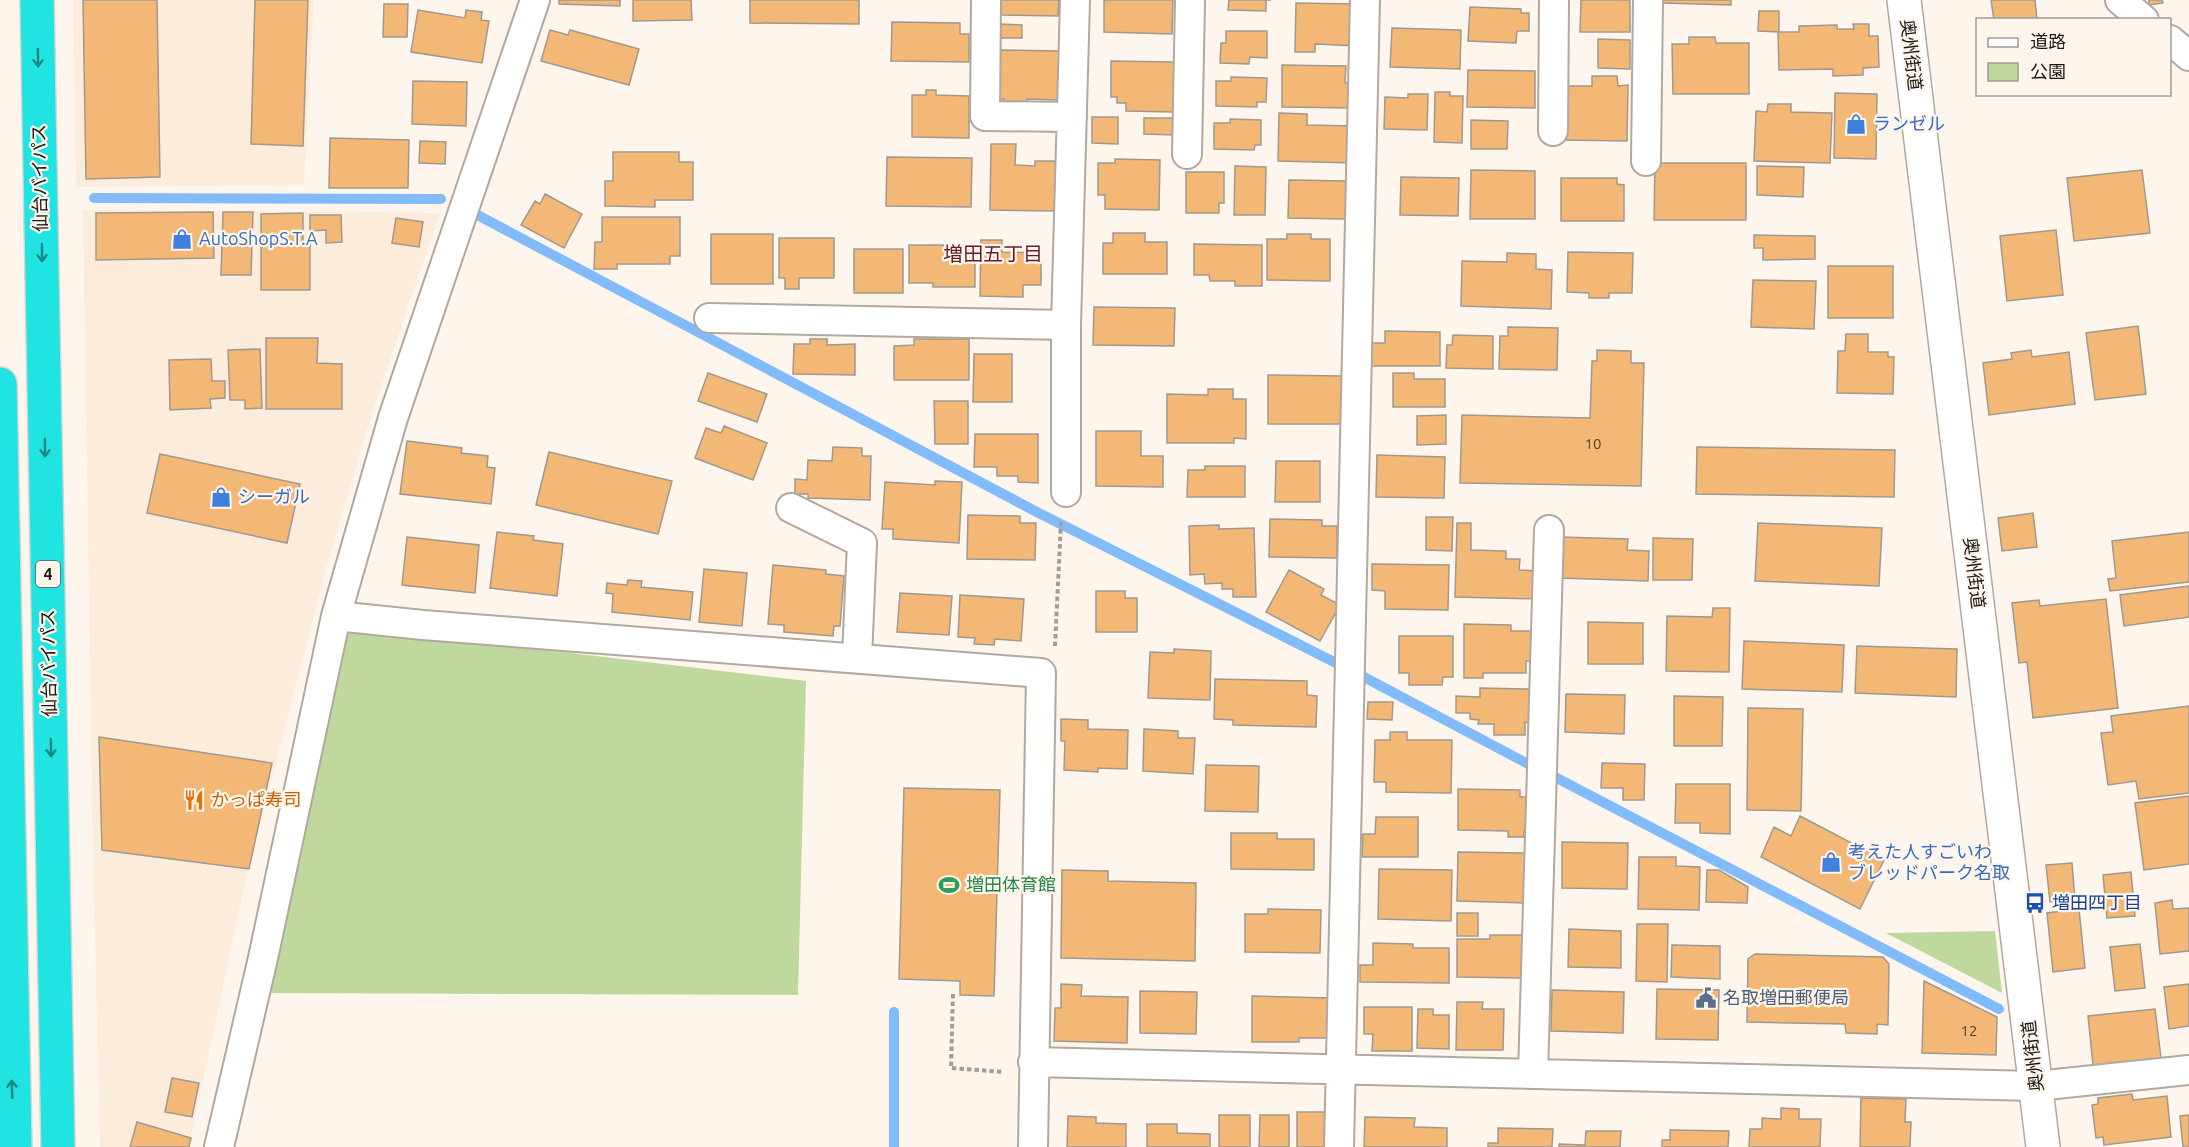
<svg xmlns="http://www.w3.org/2000/svg" width="2189" height="1147" font-family="Ubuntu,'Noto Sans JP',sans-serif">
<rect width="100%" height="100%" fill="#fef6ed"/>
<path fill="#fbecdb" d="M73,0H314L304,185L76,187Z
M83,210L440,213L370,419L327,565L246,878L189,1147H100L93,857Z"/>
<path fill="#bed89d" d="M345,626L806,681L798,995L271,993Z
M1995,931L2002,993L1886,933Z"/>
<g fill="none" stroke-linecap="round" stroke-linejoin="round">
<path stroke="#82bbfa" stroke-width="10" d="M94,198L441,199
M470,211L1033,510L1340,665
M1362,676L1532,766
M1551,775L1999,1009
M894,1012V1147"/>
</g>
<path fill="#f3b875" stroke="#a1988e" stroke-width="1.5" d="M83,0H157L160,177L86,179Z
M255,0H308L303,146L251,144Z
M559,0H620V6L559,4Z
M633,0H691L692,20L633,21Z
M750,0H859V24L750,23Z
M1001,0H1059L1058,16L1001,15Z
M1104,0H1173L1172,34L1104,32Z
M1229,0H1271H1266V11L1228,10Z
M1581,0H1630V32H1580Z
M1663,0H1731V5L1663,3Z
M1991,0H2035L2037,20H1994Z
M2149,0H2162L2163,3L2149,5Z
M1296,3L1358,4L1357,46L1315,44V52H1295Z
M384,4H408L407,37H383Z
M1470,7L1521,9V13H1529V31H1517L1516,43L1468,41Z
M418,10L465,18L466,10L482,12L481,20L489,21L482,63L411,52Z
M1759,11H1779V32L1758,31Z
M892,22L960,23V34H969V62L891,61Z
M999,24L1022,25V38H999Z
M1853,24H1869V36H1878L1879,67L1863,68V75L1833,76V69L1779,70L1778,32H1799V26L1837,25V29H1854Z
M1392,28L1461,30L1460,69L1390,67Z
M550,30L568,35L570,30L639,49L629,85L541,61Z
M1226,31H1267V58L1250,57L1249,64L1220,63L1221,43H1226Z
M1689,37H1715L1716,43H1749V94H1673L1672,44H1689Z
M1598,39L1630,40V69L1598,68Z
M1000,50L1059,51V100L1027,99V106H1004V99H1000Z
M1111,61L1174,62L1173,112L1126,111V103H1117V97H1111Z
M1282,65L1346,66L1345,83H1351V108L1282,107Z
M1468,70L1535,71V108L1467,107Z
M1592,76H1617L1618,86L1628,85L1627,141L1561,140L1562,86H1592Z
M1231,77L1267,78L1266,102H1257V107L1216,106V81H1231Z
M413,81L467,82L466,126L412,124Z
M926,90H936V95L969,96V138L912,137V95H926Z
M1435,92H1450V96H1463L1462,143L1434,142Z
M1835,93L1877,94L1876,159L1834,158Z
M1408,94H1428L1427,130L1384,129L1385,97L1408,98Z
M1768,104H1791V112L1832,113L1830,163L1754,161L1756,111L1767,112Z
M1279,113L1307,114V125L1354,126L1353,163L1278,161Z
M1092,117H1118V144L1092,143Z
M1144,118H1174V135L1144,134Z
M1230,119L1261,120V145H1255L1254,150L1214,149V123H1230Z
M1471,120L1508,121L1507,149H1471Z
M330,138L409,140L408,188H329Z
M420,141L446,142L445,164L419,163Z
M991,144H1016L1015,165L1035,166V161H1056L1055,211L990,210Z
M613,152H679V162H693V200H655V207L605,206V181H613Z
M887,157L972,158L971,207L886,206Z
M1115,159L1160,160L1159,210L1105,209V195H1098V163H1115Z
M1655,163H1746V220H1654Z
M1235,166L1266,167L1265,215H1234Z
M1757,166L1804,167L1803,197L1757,195Z
M1471,170L1535,171V219H1470Z
M2142,170L2150,233L2074,241L2067,178Z
M1186,172H1224V203H1219V213H1186Z
M1401,177L1459,178L1458,216L1400,215Z
M1561,178H1617V184L1624,185V221H1561Z
M1289,180L1347,181V219L1288,218Z
M545,194L582,214L564,248L521,225L535,201L540,204Z
M213,212L214,258L96,260V213Z
M223,212H253L251,275H221Z
M303,213V243H310V290H261V214Z
M310,215H341L342,242L326,243V230L310,231Z
M602,217H680V256H670V264H617V269H594L595,242H602Z
M396,218L423,222L419,247L392,243Z
M2056,230L2063,295L2007,301L2000,236Z
M1113,233H1145V242H1167V274H1103V243H1113Z
M711,234H773V284H711Z
M1287,234H1311V239H1330V281L1267,280V239H1287Z
M1754,235L1815,236V259L1763,260V248H1754Z
M779,238H834V278H799V289H785V278H779Z
M981,240H1002V252L1041,253V285H1023V297L980,296Z
M1194,244L1262,245V286H1235V281H1210L1209,275H1194Z
M909,245H975V287H933V283H909Z
M854,249H903V293H854Z
M1568,252L1633,253L1632,293H1609V298H1589V293L1567,292Z
M1507,253L1536,254V269L1552,270L1551,309L1461,306L1462,261L1507,262Z
M1828,266H1893V318H1828Z
M1753,280L1816,281L1814,329L1751,327Z
M1094,307L1175,308L1174,346L1093,345Z
M2138,326L2146,394L2095,400L2086,333Z
M1508,327L1558,328L1557,370L1499,369L1500,336H1508Z
M1385,331L1440,332V366H1369V343H1385Z
M1846,334H1868V352H1888V357H1894L1893,394L1837,393L1838,351H1845Z
M1453,335L1493,336V369L1446,368L1447,345H1452Z
M266,338H318L317,363L342,364V409H266Z
M810,339H827V345L855,344V375L793,374L794,344H810Z
M914,339H969V380H894V346L914,345Z
M260,349L262,408L245,409V400H230L228,350Z
M1597,350L1631,351V363H1644L1641,486L1460,483L1462,415L1590,418L1592,361H1597Z
M2031,350L2032,357L2069,352L2075,404L1989,415L1983,363L2012,359L2011,353Z
M974,354H1012V402H973Z
M211,359L212,381H225V398L210,399L211,408L170,410L169,360Z
M708,373L767,394L757,422L698,401Z
M1393,373H1414V379H1445V407H1393Z
M1268,375L1343,376V424H1268Z
M1208,389H1233V399H1246V439L1234,438V443H1167V394L1208,395Z
M934,401H968V444H935Z
M1446,415V444L1417,445V416Z
M724,426L767,443L753,480L695,458L706,428L721,433Z
M1096,431H1141V456H1163V487L1096,486Z
M975,434H1038V483L1018,482V476H997V467H974Z
M407,441L462,448L461,453L488,456L487,467L495,468L491,504L400,494Z
M833,447L862,448V456H871L870,500L808,498V494H795V479L807,480L808,460L832,461Z
M1697,447L1895,450L1894,497L1696,494Z
M549,452L672,481L658,534L536,505Z
M160,454L300,484L287,543L147,513Z
M1377,455L1445,457L1444,498L1376,497Z
M1276,461H1320V502H1275Z
M1205,466H1245V497H1187L1188,470H1205Z
M935,481L962,482L959,543L893,539V529H882L885,482L935,485Z
M2033,513L2037,547L2002,551L1998,518Z
M968,515L1020,516V523H1036L1035,560L967,559Z
M1426,517H1453L1452,551L1426,550Z
M1270,519L1322,520V526H1337V558L1269,557Z
M1457,523H1471V550L1506,551V559H1520L1519,570L1540,571V599L1455,597Z
M1758,523L1882,528L1879,586L1755,581Z
M1219,525V529L1254,528L1256,597H1233V589H1222V583L1205,584L1204,574L1190,575L1189,526Z
M497,532L534,536L533,540L563,544L557,596L490,588Z
M2189,532V582L2110,591L2108,579L2116,578L2112,541Z
M407,537L479,545L475,593L402,585Z
M1561,537L1628,539L1627,550L1649,551L1648,581L1560,578Z
M1653,538L1693,539L1692,580H1653Z
M1372,564L1449,565L1448,610L1385,609V591L1372,590Z
M773,565L826,570V574L844,576L840,626H834L833,636L784,632V625L768,624Z
M704,569L747,573L742,626L699,622Z
M1289,570L1324,589L1321,595L1340,605L1320,641L1266,612Z
M628,580L642,581L641,587L693,592L690,620L612,612L613,594L606,593L607,583L627,585Z
M2189,586V617L2124,626L2120,595Z
M1096,591H1125V598H1137V632H1096Z
M900,593L952,596L949,635L897,632Z
M960,595L1024,599L1021,641L995,639L994,645L974,644L975,638L958,637Z
M2106,599L2118,708L2033,718L2027,662L2019,663L2012,603L2039,600L2040,606Z
M1713,608H1730L1729,672L1666,671L1667,616L1712,617Z
M1588,622L1643,623V664H1588Z
M1464,624L1511,625V631H1532V661H1526V673H1483V678H1464Z
M1399,636H1453V677H1443L1442,685H1409V673H1399Z
M1744,641L1844,645L1842,692L1742,689Z
M1857,646L1957,649L1956,697L1855,693Z
M1174,649L1211,651L1210,700L1148,698L1150,652L1174,653Z
M1215,679L1307,681V695L1317,696L1316,727L1233,725V720L1214,719Z
M1480,688L1530,689V723L1525,722V735H1494V724H1478L1479,720L1470,719V713H1456V696L1480,697Z
M1566,694L1625,695L1624,734L1565,732Z
M1674,696L1723,697L1722,746H1674Z
M1368,702H1393L1392,720L1367,719Z
M2189,706V793L2139,799L2136,781L2108,785L2101,733L2113,732L2111,716Z
M1748,708L1803,709L1801,811L1747,810Z
M1061,719L1088,720V729L1128,730L1127,769L1098,768V772L1064,770L1065,741H1061Z
M1144,729L1178,731V738H1195L1193,774L1143,771Z
M1390,732H1407V740H1452L1451,793L1386,792V782H1374L1375,740H1390Z
M99,737L272,763L249,869L102,850Z
M1602,763L1645,764L1644,800H1623V788H1601Z
M1206,765L1259,766L1258,812L1205,811Z
M1676,784H1730V834L1700,833V823H1675Z
M904,788L1000,790L994,996L960,995V981L899,979Z
M1458,789L1520,790V797H1530V831H1524V837H1508V831L1458,830Z
M2189,796V864L2144,870L2135,803Z
M1800,816L1884,860L1860,909L1761,857L1774,827L1791,836Z
M1376,817H1418V857H1362L1363,834H1375Z
M1231,833H1277V839H1314V870L1231,869Z
M1562,842L1628,843L1627,889L1562,888Z
M1458,852L1527,853L1526,903L1457,901Z
M1639,857H1676V866L1700,867L1699,910L1638,909Z
M2072,863L2075,900L2050,902L2046,865Z
M1379,869L1452,870L1451,921L1378,919Z
M1062,870L1108,871V881L1196,883L1195,961L1061,958Z
M1707,870H1719L1748,887L1747,903L1706,902Z
M2131,872L2135,916L2107,918L2103,875Z
M2172,900L2173,909L2189,908V951L2160,954L2155,903Z
M1268,909L1321,910L1320,953L1245,952V914H1268Z
M2079,909L2085,968L2053,972L2047,913Z
M1457,913H1478V936H1457Z
M1637,924H1668L1667,982L1636,981Z
M1569,929L1621,931V968L1568,967Z
M1490,935H1526L1525,978L1457,977V939H1490Z
M1373,943L1413,944V948H1449V983L1360,982V965H1373Z
M2140,944L2145,988L2115,991L2110,947Z
M1672,945L1720,946V979L1671,977Z
M1755,954L1883,957L1889,964L1888,1025L1877,1024V1034L1846,1033L1845,1024L1747,1022L1748,959Z
M1924,981L1997,1017L1996,1055L1922,1053Z
M1061,984L1082,985L1081,996L1128,997L1127,1043L1054,1041L1055,1008H1061Z
M2189,984V1026L2169,1029L2164,987Z
M1657,989L1719,990L1718,1040L1656,1039Z
M1552,990L1624,992L1623,1033L1551,1031Z
M1140,991L1197,992L1196,1034L1140,1033Z
M1252,996L1330,998L1328,1038H1299V1042H1252Z
M1457,1002H1483L1482,1009H1504L1503,1050H1456Z
M1364,1007H1412V1051H1372L1373,1034H1364Z
M1418,1009H1433V1015H1449V1049L1417,1048Z
M2155,1009L2161,1058L2093,1065L2088,1016Z
M172,1078L199,1083L192,1117L165,1112Z
M2132,1094L2133,1100L2167,1096L2171,1137L2104,1145L2103,1137L2096,1138L2092,1105L2098,1104V1098Z
M1861,1098L1906,1099L1905,1122H1911L1910,1147H1860Z
M1781,1108L1799,1109V1119H1821L1820,1147H1749L1750,1129H1762V1118L1781,1119Z
M1297,1112H1325L1324,1147H1297Z
M1219,1115H1250V1147H1219Z
M1260,1115H1289V1147H1259Z
M2189,1115V1147H2183L2180,1116Z
M1068,1116L1096,1117V1123L1126,1124V1147H1067Z
M1365,1117L1415,1118L1414,1127L1447,1128V1147H1364Z
M137,1122L191,1138L189,1147H130Z
M1147,1124H1177V1133L1210,1134V1147H1147Z
M1498,1128L1553,1129L1552,1147H1488V1143H1498Z
M1670,1130L1729,1131L1728,1147H1662V1140H1670Z
M1586,1131H1621L1620,1147H1559V1144L1585,1145Z"/>
<g fill="none" stroke-linecap="round" stroke-linejoin="round">
<g stroke="#b2a89e" stroke-width="32">
<path id="street" d="M986,0L985,116L1072,117
M2120,0L2144,20
M2170,40L2189,56
M1553,131L1554,0
M1187,154L1190,0
M1646,161L1648,0
M709,318L1066,325
M1066,492V325L1075,0
M791,508L862,543L857,658
M336,616L423,625L1041,673L1033,1147
M1033,1062L2037,1086L2189,1070
M1533,1074L1549,530
M219,1147L263,958L336,616L393,418L535,0
M1339,1147L1365,0"/>
</g>
<g stroke="#b2a89e" stroke-width="36">
<path id="secondary" d="M1904,0L2043,1147"/>
</g>
<g stroke="#d6d5d5" stroke-width="36">
<path id="highway" d="M37,0L58,1147
M0,384L15,1147"/>
</g>
<path stroke="#a39d96" stroke-width="4" stroke-dasharray="4.5 3" stroke-linecap="butt" d="M1055,646L1061,522
M953,994L951,1068L1004,1072"/>
<use href="#street" stroke="#fff" stroke-width="28"/>
<use href="#secondary" stroke="#fff" stroke-width="33"/>
<use href="#highway" stroke="#20e4e1" stroke-width="33"/>
</g>
<defs><path id="oneway-shaft" d="M-6 0H5M1.5-3L5.5 0L1.5 3" fill="none" stroke-width="1.6" stroke-linecap="round" stroke-linejoin="round" transform="scale(1.5)"/></defs>
<g stroke="#1d8784">
<use href="#oneway-shaft" transform="translate(38 58) rotate(89)"/>
<use href="#oneway-shaft" transform="translate(42 253) rotate(89)"/>
<use href="#oneway-shaft" transform="translate(45 448) rotate(89)"/>
<use href="#oneway-shaft" transform="translate(51 748) rotate(89)"/>
<use href="#oneway-shaft" transform="translate(12 1089) rotate(-92)"/>
</g>
<defs>
<g id="shop-bare" transform="scale(1.62)"><path d="M-5-2.5h2.3a2.7 3.5 0 0 1 5.4 0H5L5.5 6h-11ZM-1.5-2.5h3a1.5 2.3 0 0 0-3 0Z" fill="#3f7fe0" stroke="#fef6ed" stroke-width="2.5" paint-order="stroke"/></g>
<g id="restaurant-bare" transform="scale(1.62)"><path d="M-5-6h1v4h1v-4h1v4h1v-4h1v5L-1.5 .5V6h-2V.5L-5-1ZM5-6V6H3V1.5H1.5Q1.5-4 5-6Z" fill="#e8710a" stroke="#fef6ed" stroke-width="2.5" paint-order="stroke"/></g>
<g id="stadium-bare" transform="scale(1.62)"><path d="M0-5a6.5 5 0 1 0 0 10a6.5 5 0 1 0 0-10ZM-3.5-1.8h7v3.6h-7Z" fill="#2e9e5b" stroke="#fef6ed" stroke-width="2.5" paint-order="stroke"/></g>
<g id="bus-bare" transform="scale(1.62)"><path d="M-5-6H5V4H4V6H2V4H-2V6H-4V4H-5ZM-3.5-4V0h7V-4ZM-3.5 1.2v1.5H-2V1.2ZM2 1.2v1.5H3.5V1.2Z" fill="#1a4fb4" stroke="#fef6ed" stroke-width="2.5" paint-order="stroke"/></g>
<g id="civic-bare" transform="scale(1.62)"><path d="M-.6-6.5H3V-4.5H.6V-3L4-1V1h2V6H-6V1h2V-1L-.6-3ZM-1.2 2.5V6h2.4V2.5Z" fill="#5c6f8a" stroke="#fef6ed" stroke-width="2.5" paint-order="stroke"/></g>
</defs>
<g fill-rule="evenodd">
<use href="#shop-bare" x="1856" y="124"/>
<use href="#shop-bare" x="182" y="239"/>
<use href="#shop-bare" x="221" y="497"/>
<use href="#restaurant-bare" x="194" y="800"/>
<use href="#shop-bare" x="1831" y="862"/>
<use href="#stadium-bare" x="949" y="885"/>
<use href="#bus-bare" x="2035" y="903"/>
<use href="#civic-bare" x="1706" y="998"/>
</g>
<g text-anchor="middle" stroke-width="4.5" stroke-linejoin="round" paint-order="stroke">
<g font-size="15" fill="#503e2c">
<text x="1593" y="449">10</text>
<text x="1969" y="1036">12</text>
</g>
<rect fill="#fef6ed" stroke="#5e5954" stroke-width="1.5" x="36" y="561" width="24" height="26" rx="4.5"/>
<g font-size="16" font-weight="bold" fill="#1a1613">
<text x="48" y="580">4</text>
</g>
<g font-size="18" fill="#1a1613" stroke="#fef6ed">
<text transform="translate(1911 55) rotate(83)" y="6">奥州街道</text>
<text transform="translate(40 178) rotate(-91)" y="6">仙台バイパス</text>
<text transform="translate(1974 573) rotate(83)" y="6">奥州街道</text>
<text transform="translate(49 663) rotate(-91)" y="6">仙台バイパス</text>
<text transform="translate(2033 1056) rotate(-97)" y="6">奥州街道</text>
</g>
<g font-size="18" fill="#366cbe" stroke="#fef6ed" text-anchor="start">
<text x="1873" y="130">ランゼル</text>
<text x="199" y="245">AutoShopS.T.A</text>
<text x="238" y="503">シーガル</text>
<text x="1848" y="858">考えた人すごいわ<tspan x="1848" dy="21">ブレッドパーク名取</tspan></text>
</g>
<g font-size="18" fill="#c56008" stroke="#fef6ed" text-anchor="start">
<text x="211" y="806">かっぱ寿司</text>
</g>
<g font-size="18" fill="#27864d" stroke="#fef6ed" text-anchor="start">
<text x="966" y="891">増田体育館</text>
</g>
<g font-size="18" fill="#164399" stroke="#fef6ed" text-anchor="start">
<text x="2052" y="909">増田四丁目</text>
</g>
<g font-size="18" fill="#4e5e75" stroke="#fef6ed" text-anchor="start">
<text x="1723" y="1004">名取増田郵便局</text>
</g>
<g font-size="20" fill="#611c2c" stroke="#fef6ed">
<text x="993" y="261">増田五丁目</text>
</g>
</g>
<rect x="1976" y="18" width="195" height="78" fill="#fef6ed" stroke="#a39c96" stroke-width="1.5"/>
<rect x="1988" y="38" width="30" height="9" fill="#ffffff" stroke="#a39c96" stroke-width="1.5"/>
<text x="2030" y="48" font-size="18" fill="#1a1613">道路</text>
<rect x="1988" y="63" width="30" height="18" fill="#bed89d" stroke="#a39c96" stroke-width="1.5"/>
<text x="2030" y="78" font-size="18" fill="#1a1613">公園</text>
</svg>
